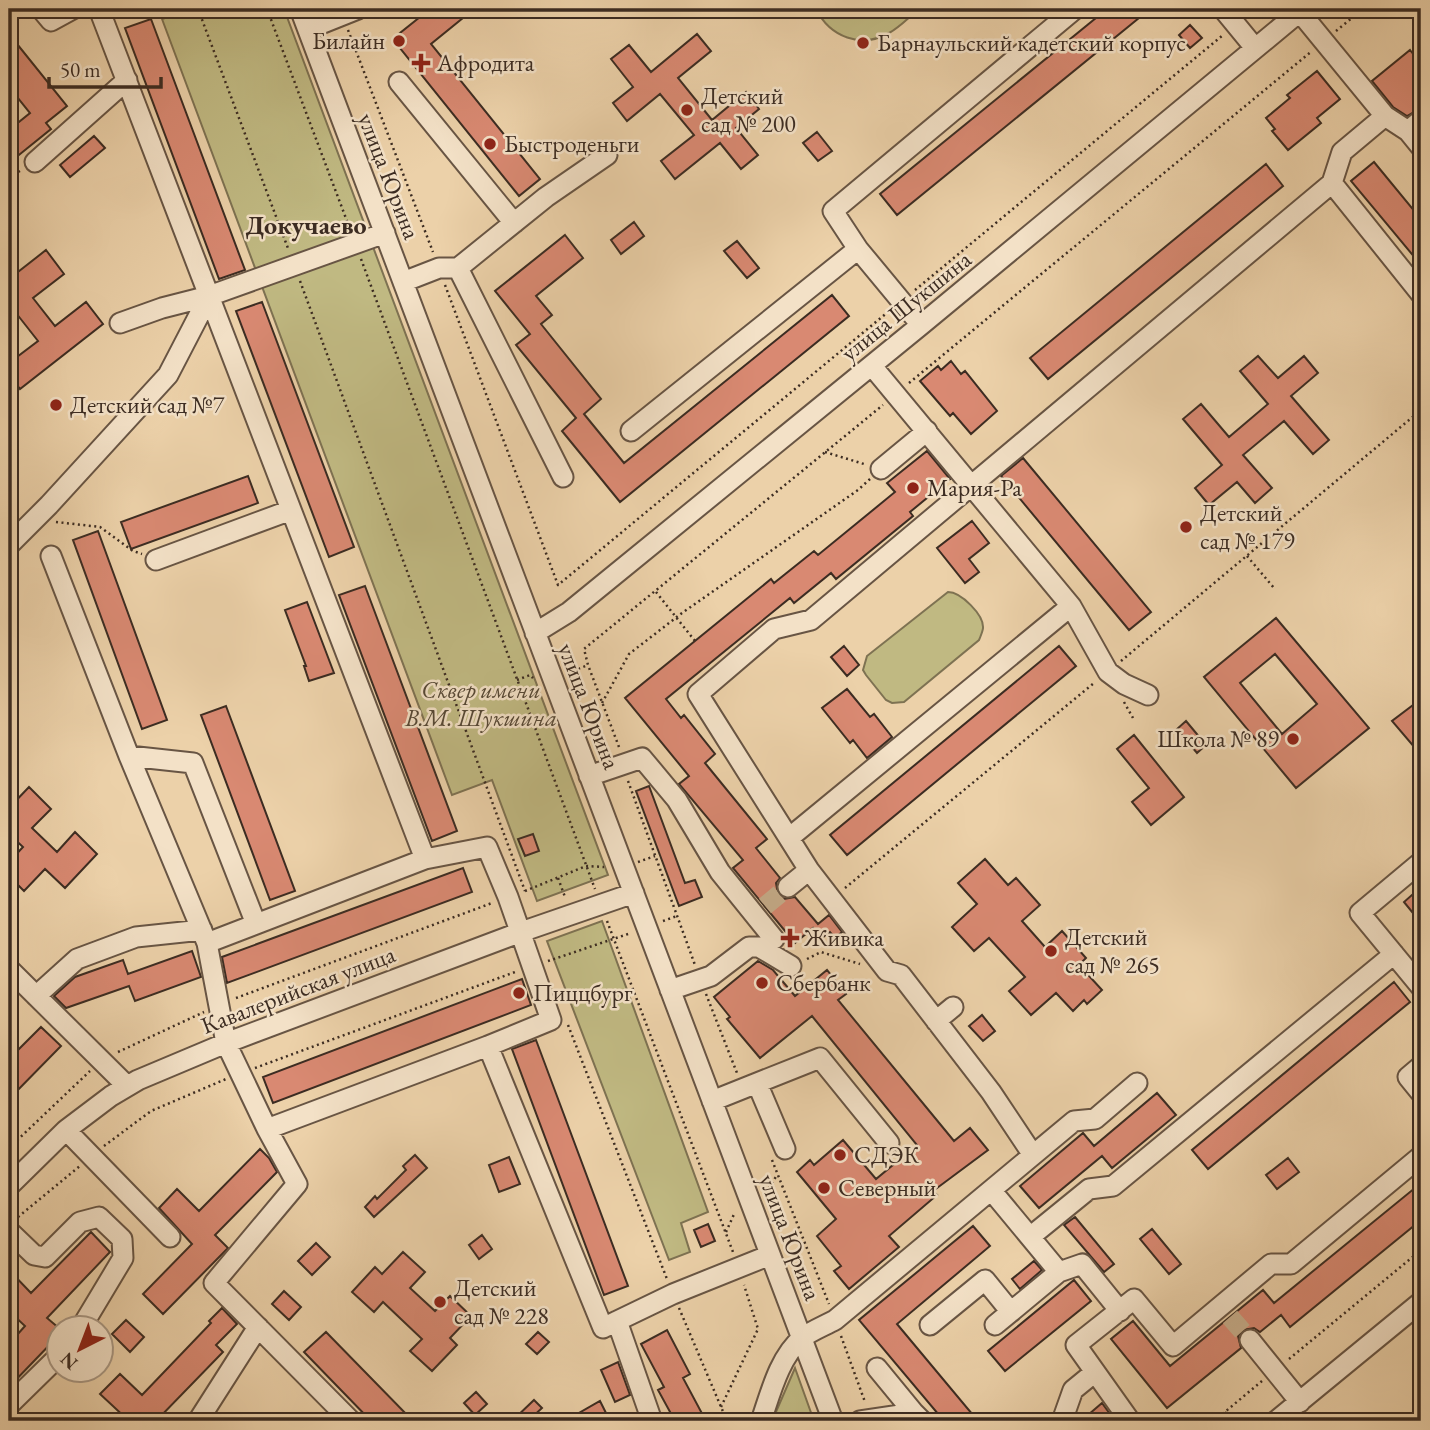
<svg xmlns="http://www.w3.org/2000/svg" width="1430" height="1430" font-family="'EB Garamond',serif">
<rect width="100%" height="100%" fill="#ecd1a9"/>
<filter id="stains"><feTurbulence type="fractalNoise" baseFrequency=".00286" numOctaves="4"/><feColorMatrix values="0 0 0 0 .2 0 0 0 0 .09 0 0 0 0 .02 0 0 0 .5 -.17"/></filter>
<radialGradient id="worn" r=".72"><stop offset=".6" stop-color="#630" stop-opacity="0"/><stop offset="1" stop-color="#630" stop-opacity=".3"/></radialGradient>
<path fill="#c0b982" stroke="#7e7252" stroke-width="2" d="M193,9H284L608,875L537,901L492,780L452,795L162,19Z
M816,9H919C909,17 900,27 889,33C861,49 830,37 816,9Z
M948,592C961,592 984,615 983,628C983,630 980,638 979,640L904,702L892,703L886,700L866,675L863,670L867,656Z
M602,921L708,1212L681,1223L690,1252L669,1260L547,941Z
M795,1368L814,1421H772Z"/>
<path fill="#d98972" stroke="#3c2c22" stroke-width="2" fill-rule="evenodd" d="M430,9H474L431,44L540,179L519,196L399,47L406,41L400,33Z
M1107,9H1150L897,215L880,194Z
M151,19L245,270L219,279L125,28Z
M1190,25L1202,38L1190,48L1179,35Z
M9,34L67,106L46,123L51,129L9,163V130L30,113L9,87Z
M697,34L711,51L678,78L712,120L746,92L759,109L736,128L758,155L741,169L720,143L675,179L661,161L694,135L660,94L627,121L613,103L633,87L611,59L629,45L651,72Z
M1410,50L1421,64V108L1407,116L1393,107L1372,81Z
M1317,71L1340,99L1317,118L1321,123L1288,150L1272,131L1275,129L1266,118L1290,98L1287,95Z
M817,132L832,151L818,161L803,143Z
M94,136L105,148L70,177L60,165Z
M1374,162L1421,219V265L1351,181Z
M1266,164L1283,186L1048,379L1030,358Z
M634,222L644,236L621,254L611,240Z
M565,235L583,258L536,296L552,315L541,324L601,399L584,414L624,463L832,295L849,316L620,502L562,431L576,418L516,345L530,334L495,291Z
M737,241L759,268L747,278L724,251Z
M46,250L64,274L33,298L55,326L86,302L103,324L20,389L9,374V363L38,341L16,313L9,318V279Z
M262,302L354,547L329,557L236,311Z
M1258,356L1278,378L1304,356L1318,373L1291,396L1329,440L1313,454L1284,421L1243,455L1272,488L1255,503L1237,482L1209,505L1195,488L1222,465L1183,419L1201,404L1229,437L1268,404L1240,371Z
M951,361L961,374L965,371L997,411L971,434L953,413L950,416L920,381L938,366L941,370Z
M927,451L950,479L910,512L913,516L836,579L831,573L794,603L790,598L666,699L681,718L684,715L715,754L705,763L767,839L756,848L780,878L776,883L778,894L784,899L795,897L818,924L829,915L842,932L835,938L830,932L822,938L813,928L795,943L733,868L743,860L679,784L689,776L625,698L771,579L774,583L814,551L818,555L895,492L887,483Z
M1023,458L1151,612L1129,630L1001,476Z
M248,476L258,503L131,549L121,522Z
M972,521L989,543L969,559L979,572L965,583L937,548Z
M98,531L167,720L142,729L73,540Z
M365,586L457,831L432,841L339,595Z
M307,602L334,673L309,681L304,666H306L285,610Z
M1276,618L1369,728L1296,788L1204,677ZM1275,654L1317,704L1282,734L1240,683Z
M844,646L859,665L847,676L831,657Z
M1059,646L1076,666L847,855L830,835Z
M847,689L870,717L874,714L892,737L867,758L853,740L850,743L822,708Z
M1421,699V718L1415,724L1421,732V755L1392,721Z
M226,706L295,891L270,900L201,715Z
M1186,721L1206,745L1197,753L1177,729Z
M1134,735L1184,797L1151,825L1132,802L1149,788L1117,749Z
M649,786L685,883L695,880L702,897L679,906L636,791Z
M29,787L51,809L32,828L57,852L75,832L97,854L65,888L45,869L24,891L9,876V862L23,847L9,834V808Z
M533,834L539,851L525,856L518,839Z
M985,859L1008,885L1016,878L1040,905L1022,921L1045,947L1062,931L1086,958L1079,965L1102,990L1087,1004L1084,1000L1073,1011L1056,993L1031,1015L1009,991L1025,977L989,938L974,951L952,927L977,904L958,883Z
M463,868L472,892L227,983L222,957Z
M1421,887V923L1404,902Z
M192,951L201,977L135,1001L129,986L66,1008L54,996L75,977L123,960L128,974Z
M758,961L773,970L795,996L827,970L846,994L838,1000L954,1141L970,1128L988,1150L933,1191L937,1195L889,1236L899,1247L849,1289L834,1271L841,1266L817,1236L836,1219L797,1172L810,1160L814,1165L843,1140L876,1179L917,1145L812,1016L760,1058L727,1019L730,1017L714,997Z
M522,979L531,1005L273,1103L263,1077Z
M1394,982L1410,1002L1208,1169L1192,1150Z
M982,1015L995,1031L983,1041L969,1026Z
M41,1027L61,1046L9,1099V1059Z
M536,1040L628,1286L604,1295L512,1049Z
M1157,1093L1176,1115L1112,1168L1102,1156L1039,1208L1020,1186L1083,1133L1094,1146Z
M260,1149L269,1158L277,1172L215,1235L228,1248L163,1314L143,1294L192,1244L159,1208L177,1189L199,1211Z
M415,1155L427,1168L374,1217L365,1207L375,1196L377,1199L406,1170L403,1166Z
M509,1157L520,1184L499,1192L489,1165Z
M1288,1158L1299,1172L1277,1189L1266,1175Z
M1421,1183V1220L1290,1327L1281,1315L1260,1332L1254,1328L1243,1330L1238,1336L1241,1348L1167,1408L1111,1339L1133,1321L1170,1366L1263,1290L1274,1303Z
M1075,1217L1114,1264L1104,1272L1064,1225Z
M708,1224L715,1241L701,1247L694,1230Z
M973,1226L990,1246L897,1324L978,1421H944L859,1320Z
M1152,1229L1181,1264L1169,1274L1140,1239Z
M91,1232L110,1252L47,1318L60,1329V1334L9,1387V1344L25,1326L9,1311V1270L31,1293Z
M482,1235L492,1249L479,1259L469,1245Z
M316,1243L330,1257L312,1275L298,1261Z
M403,1252L425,1272L410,1288L435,1311L450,1296L471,1316L450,1338L457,1345L432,1371L410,1351L422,1339L383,1302L374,1312L352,1292L375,1267L382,1274Z
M1034,1261L1042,1270L1020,1289L1012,1279Z
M1074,1280L1091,1301L1005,1371L988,1351Z
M284,1291L301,1307L289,1320L272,1304Z
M222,1308L237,1324L216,1345L223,1352L156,1421H129L100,1394L120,1374L142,1395L211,1323L209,1321Z
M126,1320L144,1337L130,1352L112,1334Z
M667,1330L690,1374L683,1378L706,1421H675L658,1390L664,1387L641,1344Z
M326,1332L413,1421H371L304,1352Z
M538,1332L549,1342L537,1354L526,1344Z
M618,1362L630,1395L615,1402L601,1370Z
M476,1392L487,1404L475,1415L464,1403Z
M534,1400L542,1408L528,1421H512Z
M600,1401L610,1421H565Z
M1102,1403L1115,1421H1081Z"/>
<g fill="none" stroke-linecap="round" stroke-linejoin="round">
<path stroke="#c9b08e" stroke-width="19" stroke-dasharray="19 10" stroke-linecap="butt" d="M765,906L788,887
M1230,1317L1250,1340"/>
<g stroke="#685544" stroke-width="23">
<path id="minor" d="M41,9L51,21L73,9
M99,9L425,859L487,847L508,897L551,1020L488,1046L603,1328L617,1321
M300,9L833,1421
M1223,9L1255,48
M1299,11L1385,116L1342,152L1332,183L1421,294
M308,29L358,9
M399,82L514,223
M1385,116L1408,131L1421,120
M1408,131L1421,147
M35,162L127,80
M458,268L563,477
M403,282L439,268H458L546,197L607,155
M120,323L162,308L209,296
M921,325L858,249L833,211L1075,9
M872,366L1071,606L1108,672L1124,684L1148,695
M631,431L858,249
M881,469L927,431
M9,545L49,505L168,375L209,296L385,233
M51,556L129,756L207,943
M156,560L291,510
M535,633L569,612L921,325L1303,9
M129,756L193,763L256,924
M589,776L642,758L677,800L720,872L774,939
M789,838L1071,606
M1421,862L1360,913L1421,987
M788,887L809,870
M9,969L127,1086
M670,990L711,976L749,947H759L791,966
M36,996L77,959L136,937L202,930
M936,1021L953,1007
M1421,1066L1408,1077L1421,1093
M757,1083L820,1058L889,1143
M712,1101L757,1083L785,1149
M267,1129L488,1046
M66,1130L170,1237
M1033,1155L991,1092L901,975L887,971L809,870L698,694L774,629L811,620L1332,183
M9,1186L66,1130L111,1096L138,1080L226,1043L521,932L634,893
M991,1190L1059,1272L1082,1264L1120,1311
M9,1231L34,1255L45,1257L80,1222L99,1217L122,1239L123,1258L81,1328
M1030,1237L1089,1189L1113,1186L1394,954
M930,1325L985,1280L1011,1312
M995,1325L1059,1272
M1250,1340L1300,1402
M877,1368L914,1413
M9,1405L60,1355
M198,1421L258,1327
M351,1421L214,1283L297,1184L267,1129L226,1043L207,943L425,859
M652,1421L617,1321L673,1294L770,1255
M761,1421C770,1395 779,1357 802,1338C811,1331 824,1326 835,1320L1074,1121L1095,1119L1137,1083
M860,1421L914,1413L922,1421
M1062,1421L1073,1390L1095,1372
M1130,1421L1076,1345L1134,1299L1173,1346L1271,1264H1291L1421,1156
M1276,1421L1421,1302"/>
</g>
<path stroke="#3c2c22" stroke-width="2.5" stroke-dasharray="2 3.5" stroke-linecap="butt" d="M198,9L289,251
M267,9L350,229
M348,30L433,252
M1336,31L1363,9
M9,177L20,171
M361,259L595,889
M300,281L525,891
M445,285L558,585L888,312
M915,290L1223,35
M909,383L1312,51
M825,452L864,464
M56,522L100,527L133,551L142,554
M1247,556L1274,588
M656,592L695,641
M1121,661L1421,410
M568,673L588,665
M517,680L530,675L533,678
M1124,702L1133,718
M602,703L629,654L682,613L858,490L870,479
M619,747L588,665L584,649L883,405
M628,781L695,965
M638,862L655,856
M558,878L565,897
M845,888L1094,683
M525,891L586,866L604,867
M607,921L733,1252
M663,921L677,916
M807,959L821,952L860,964
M548,961L631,933
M706,994L737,1073
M236,998L492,903
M568,1025L667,1279
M118,1052L204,1012
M255,1068L515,972
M104,1146L151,1111L226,1079
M9,1148L90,1071
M772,1160L829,1304
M766,1193L777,1175
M18,1217L80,1166
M726,1232L735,1212
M679,1308L727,1421
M841,1336L865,1402
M1289,1359L1421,1250
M721,1407L758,1329L744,1285
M1225,1412L1233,1421
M1214,1421L1262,1381"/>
<use href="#minor" stroke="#f3e1c7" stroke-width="19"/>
</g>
<g fill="#8f2418" stroke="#f3e1c7" stroke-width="2.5">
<circle cx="399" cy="41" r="7"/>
<circle cx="863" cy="43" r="7"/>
<path d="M417.5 52.5h7v7h7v7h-7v7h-7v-7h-7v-7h7z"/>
<circle cx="687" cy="110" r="7"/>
<circle cx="490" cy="144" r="7"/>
<circle cx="56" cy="405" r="7"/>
<circle cx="913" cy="488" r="7"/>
<circle cx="1186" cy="527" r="7"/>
<circle cx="1293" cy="739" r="7"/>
<path d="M786.5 927.5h7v7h7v7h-7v7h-7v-7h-7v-7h7z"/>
<circle cx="1051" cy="951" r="7"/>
<circle cx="762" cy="983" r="7"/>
<circle cx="519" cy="993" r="7"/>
<circle cx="840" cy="1155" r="7"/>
<circle cx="824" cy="1188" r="7"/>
<circle cx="440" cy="1302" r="7"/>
</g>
<g text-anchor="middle" stroke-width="5" stroke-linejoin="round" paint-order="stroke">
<g font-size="24" fill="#3c2c22" stroke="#f3e1c7" text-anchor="start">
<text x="385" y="49" text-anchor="end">Билайн</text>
<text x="877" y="51">Барнаульский кадетский корпус</text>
<text x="437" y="71">Афродита</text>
<text x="701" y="104">Детский<tspan x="701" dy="28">сад № 200</tspan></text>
<text x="504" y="152">Быстроденьги</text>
<text x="70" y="413">Детский сад №7</text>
<text x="927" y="496">Мария-Ра</text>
<text x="1200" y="521">Детский<tspan x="1200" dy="28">сад № 179</tspan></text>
<text x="1279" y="747" text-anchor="end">Школа № 89</text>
<text x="1065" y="945">Детский<tspan x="1065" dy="28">сад № 265</tspan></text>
<text x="804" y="946">Живика</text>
<text x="776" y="991">Сбербанк</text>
<text x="533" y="1001">Пиццбург</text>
<text x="854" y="1163">СДЭК</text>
<text x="838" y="1196">Северный</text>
<text x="454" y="1296">Детский<tspan x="454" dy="28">сад № 228</tspan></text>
</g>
<g font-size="24" fill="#3c2c22" stroke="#f3e1c7">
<text transform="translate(389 176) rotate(69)" y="8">улица Юрина</text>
<text transform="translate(906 306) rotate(-39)" y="8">улица Шукшина</text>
<text transform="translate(589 706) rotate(69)" y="8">улица Юрина</text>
<text transform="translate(298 990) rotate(-21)" y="8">Кавалерийская улица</text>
<text transform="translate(790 1237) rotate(69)" y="8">улица Юрина</text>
</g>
<g font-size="24" font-style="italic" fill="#564835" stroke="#f3e1c7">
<text x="481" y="698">Сквер имени<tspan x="481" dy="28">В.М. Шукшина</tspan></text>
</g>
<g font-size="26" font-weight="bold" fill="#3c2c22" stroke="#f3e1c7">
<text x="306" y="234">Докучаево</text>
</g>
</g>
<rect width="1430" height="1430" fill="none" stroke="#ecd1a9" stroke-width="35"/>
<rect x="10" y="10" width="1409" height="1409" fill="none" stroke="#3c2c22" stroke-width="3.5"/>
<rect x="18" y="18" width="1395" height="1395" fill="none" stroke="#3c2c22" stroke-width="2"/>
<g transform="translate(80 1349) rotate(222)"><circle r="33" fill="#f3e1c7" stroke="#aa9985" stroke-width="2"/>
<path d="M0-5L12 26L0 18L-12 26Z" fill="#8f2418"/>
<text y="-10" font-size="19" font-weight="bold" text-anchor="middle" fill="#3c2c22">N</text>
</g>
<path d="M49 77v10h112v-10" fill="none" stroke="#3c2c22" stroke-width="3.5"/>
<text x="60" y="77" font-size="21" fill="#3c2c22" stroke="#f3e1c7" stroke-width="5" paint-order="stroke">50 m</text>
<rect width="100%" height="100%" filter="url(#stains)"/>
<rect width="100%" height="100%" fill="url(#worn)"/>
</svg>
